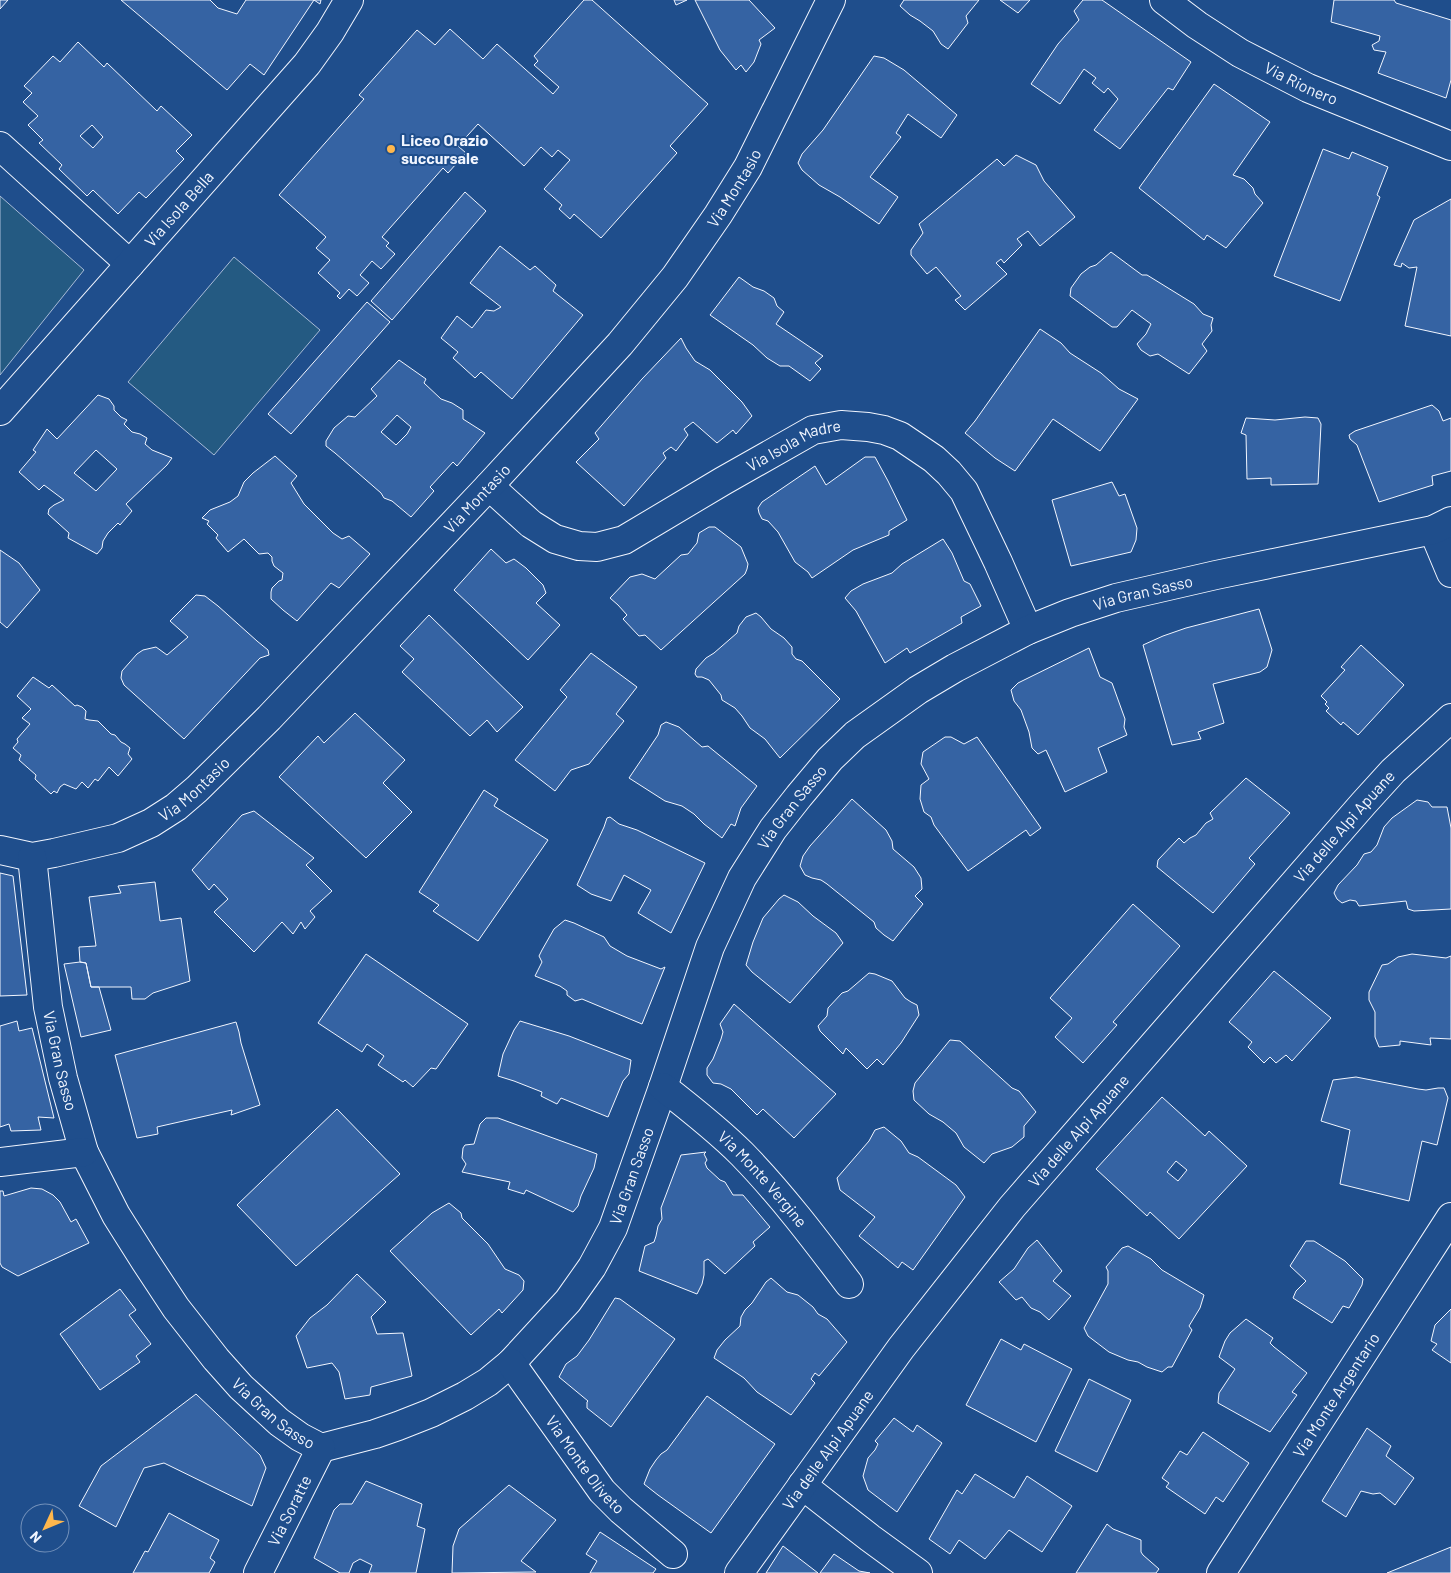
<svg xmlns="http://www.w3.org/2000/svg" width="1451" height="1573" font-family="Barlow,sans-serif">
<rect width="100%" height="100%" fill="#1f4e8c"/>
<path fill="#245a82" stroke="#a8bbd7" d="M0,196L84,270L0,375Z
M234,257L320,330L214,455L128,382Z"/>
<path fill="#3563a3" stroke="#f2f6ff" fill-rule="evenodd" d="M0,0H8L0,9Z
M121,0H210L218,8L237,14L246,0H321L320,4L314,0L264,75L250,64L227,90Z
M584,0H592L708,104L670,146L677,153L601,238L574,214L570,219L559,209L562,205L544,189L570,160L558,150L552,157L541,147L524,166L478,124L458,146L466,153L448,173L443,168L382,237L389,243L386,246L395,254L381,269L372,261L360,275L369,283L357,296L349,289L340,299L337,296L340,293L318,273L330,260L316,248L326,237L279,195L364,99L359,95L417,30L435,45L450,29L483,59L497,44L553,94L559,87L534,65L538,61L534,56Z
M674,0H687L676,5Z
M695,0H749L775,28L759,40L761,44L754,62L746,72L741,65L736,70L720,50Z
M904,0H979L966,16L968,23L948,49L941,44L933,31L920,21L910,15L900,6Z
M1000,0H1030L1018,13Z
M1083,0H1102L1191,62L1173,90L1168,88L1120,149L1094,130L1118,99L1108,88L1104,93L1092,83L1096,78L1084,69L1060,104L1031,84L1058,44L1079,20L1074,11Z
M1334,0H1394L1396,3L1451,20V80L1446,98L1378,73L1386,52L1374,50L1372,45L1379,41L1380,36L1331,22Z
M78,42L104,67L107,63L157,111L161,106L192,135L176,151L184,159L146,198L139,192L118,214L93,190L87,196L59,169L62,165L39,143L43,140L28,125L38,116L23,102L32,93L24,86L53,56L60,62ZM92,125L103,137L93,148L80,136Z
M874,56L884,58L904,70L957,115L941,138L908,114L896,133L901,137L870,177L898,197L879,224L840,197L819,185L802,170L798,163L802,154L823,130Z
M1214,84L1270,122L1233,175L1244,179L1253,188L1255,194L1263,203L1226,248L1207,235L1204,240L1139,188Z
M1323,149L1349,159L1352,152L1388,167L1377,195L1380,197L1340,301L1274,276Z
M1016,155L1036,165L1044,181L1075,217L1040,246L1028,231L1017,239L1022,245L1004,263L1001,259L996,263L1007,274L965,310L955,300L961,296L936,267L927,274L911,255V250L923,233L919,224L997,159L1004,166Z
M465,192L486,211L392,320L371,301Z
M1451,199V336L1405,326L1417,267L1409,268L1402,263L1401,267L1394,265L1414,220Z
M500,246L530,270L535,266L556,285L553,291L583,315L512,399L481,372L475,378L453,358L458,352L441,338L457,316L472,328L486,310L494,311L501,307L470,283Z
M1111,252L1142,275H1147L1194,304L1203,314L1213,318L1211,325L1212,331L1202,344L1207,351L1189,374L1158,354L1150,356L1141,350L1137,344L1146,334L1151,324L1132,310L1117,327H1112L1070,296L1071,288L1081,274L1090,267L1096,265Z
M739,277L753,287L764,291L774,298L777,306L784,312L776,324L823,356L815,363L821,369L810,381L789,366H780L767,358L753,345L710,315Z
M367,302L390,322L291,434L268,414Z
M1040,329L1061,343L1070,353L1101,373L1119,389L1138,399L1100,451L1053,419L1015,471L995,458L965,433L975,421Z
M681,338L686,348L695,361L710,370L742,402L752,416L736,434L733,430L717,443L693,422L684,429L688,435L676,451L671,447L663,453L666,458L624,506L576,462L599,439L595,433L642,379Z
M399,360L426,379L424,383L441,399L452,403L463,410V419L485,433L457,466L453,462L430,487L434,491L411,517L392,501L384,498L381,493L335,453L326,446V441L334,428L348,416L355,417L377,396L371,389ZM397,415L411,427L407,434L396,445L381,432Z
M98,395L109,399L114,406V410L121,417L127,420L124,424L132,432L140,434L147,438L145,444L152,450L172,458L167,465L126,504L132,511L120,525L118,523L108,533L103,541L102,548L97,554L68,538L69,533L48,514L49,509L54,505L64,500L44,485L39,490L19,472L36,452L33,450L47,429L57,439ZM96,450L117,469L96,491L74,473Z
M1432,405L1439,411L1443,421L1451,418V471L1432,476L1433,485L1379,502L1357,445L1350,439L1349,435L1355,431Z
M1305,417L1318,418L1321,424L1318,484L1271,485V478L1247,479L1246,435L1241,433L1246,418L1275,420Z
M275,456L297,476L291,483L304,504L333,533L342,539L349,536L370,554L339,588L331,583L297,621L283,610L271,599V592L272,588L279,581L282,580L283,573L274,566L272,561V557L268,553L259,554L244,539L228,552L216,538L218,535L207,524L209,521L202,518L210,510L230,502L238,496L244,482L253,473Z
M865,457H875L888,481L907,520L889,531V535L853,550L812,578L808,572L795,562L778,532L768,521L762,519L759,513L758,508L762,502L815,466L826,485Z
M1112,482L1119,496L1125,494L1137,528L1136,540L1131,552L1071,566L1052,500Z
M709,527H715L741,547L748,564L747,569L745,574L661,650L645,635L639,636L623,619L627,615L618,605L610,598L630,577L642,574L655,579L681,555L688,554L697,543L699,533Z
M943,539L952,553L964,581L970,584L981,606L961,617L962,623L910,653L907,648L885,663L856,611L845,598L851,591L863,584L892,573L902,564Z
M491,549L506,563L514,559L526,568L543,585L546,593L536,603L560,625L528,660L454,590Z
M0,550L19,563L40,590L7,628L0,622Z
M196,595L205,596L218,606L257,641L268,650L269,655L260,658L184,739L124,685L121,678L122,671L137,654L143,650L156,647L167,655L188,637L170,621Z
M1259,609L1272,650L1267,667L1260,672L1213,684L1224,723L1198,732L1201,739L1172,745L1143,645L1163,636L1186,628Z
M756,613L761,617L771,629L784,638L792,647V654L796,659L802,661L840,699L780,758L765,739L750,728L742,716L735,708L722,700L721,695L709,680L702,677H697L695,674L696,669L706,658L714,653L737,633L739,626L746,617Z
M429,615L523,707L497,732L487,720L470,736L402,672L414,659L400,646Z
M1361,645L1404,685L1358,735L1343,722L1341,725L1326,711L1329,708L1325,704L1327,702L1321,696L1345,670L1341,667Z
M1089,648L1100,677L1112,683L1125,719L1124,727L1127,735L1098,748L1107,772L1065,792L1046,750L1038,754L1032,748L1029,732L1021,710L1014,701L1011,690L1018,683Z
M591,653L637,687L616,714L624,721L589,764L571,770L555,791L515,760L567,697L560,690Z
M33,677L49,688L52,685L75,706L77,705L82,707L86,711L85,719L89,720L98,721L111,734L115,735L121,742L125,744L130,748L128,754L132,759L118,776L109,767L98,781L95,779L88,788L82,782L76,789L64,784L60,787L57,793L54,791L51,794L35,779L36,775L19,760L21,755L13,748L18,742L17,739L30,724L22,718L31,709L17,696Z
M355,713L405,760L383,783L412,812L366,858L279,777L318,736L324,743Z
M666,722L679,727L702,747L708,746L757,786L741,808L735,826L731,824L722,838L704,824L694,814L682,806L665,801L629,778L658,735L661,725Z
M945,737H951L964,744L977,737L1041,828L1030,836L1026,830L968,871L934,825L931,817L924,812L920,799L921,785L929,779L921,764L923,752Z
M1246,778L1290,813L1249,858L1255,864L1213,913L1157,867L1158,860L1179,838L1184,843L1190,838L1196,835L1206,823L1213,819L1210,813Z
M484,790L498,799L494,806L548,840L478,941L433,911L439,905L419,892Z
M852,799L886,830L892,841L893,849L914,867L921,878L922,889L915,896L923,904L893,941L884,935L876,928L874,922L827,884L821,880L812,878L805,875L800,866L803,856L810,846Z
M1417,800L1428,802L1432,807H1447L1451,828V909L1414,911L1408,909L1406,901L1359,906L1356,901L1350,900L1342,903L1337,899L1334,893L1338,885L1357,865L1364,854L1371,852L1377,845L1384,827L1392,818Z
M254,811L314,858L306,865L332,891L310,911L315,917L305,929L301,922L293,934L282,922L254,952L214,912L228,899L214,884L209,890L192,870L242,815Z
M610,817L619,824L637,830L705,863L671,933L638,913L651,890L624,875L611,901L591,894L577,885L604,827L607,818Z
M0,873L13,876L27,995L0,996Z
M155,882L160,921L181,918L190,981L153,993L145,999H132L131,987H91L86,963L80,962L79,947L96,946L89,897L121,893L118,886Z
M784,895L798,902L813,916L836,933L843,943L790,1003L752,972L746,965L753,942L763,918L779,899Z
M1133,904L1180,946L1113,1022L1117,1025L1083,1063L1055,1037L1072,1018L1050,998Z
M565,920L574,923L604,937L610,946L627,956L661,969L665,967L642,1024L582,999L575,1001L567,995V991L560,986L535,976L542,962L539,956L542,950L554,929Z
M366,954L468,1024L436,1069L431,1068L413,1087L405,1080L403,1082L378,1065L384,1056L367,1044L362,1052L318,1023Z
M1412,954L1446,958L1451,956V1039L1430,1038L1431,1045L1400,1041V1045L1379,1047L1375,1037V1012L1369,1000V992L1382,965L1388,964L1398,957Z
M80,962L86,963L91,987H99L111,1030L81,1037L64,964Z
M1274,971L1331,1018L1292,1061L1286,1055L1276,1063L1270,1057L1264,1063L1248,1047L1252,1042L1229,1022Z
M869,973L875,974L892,981L905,998L911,1002L917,1005L919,1015L901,1043L883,1065L877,1059L867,1069L846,1048L843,1054L820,1031L818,1026L827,1016L828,1008L842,993L848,991Z
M734,1004L836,1094L794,1138L763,1109L757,1115L731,1089L721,1084L713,1083L707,1075V1068L713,1059L721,1039L723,1032L720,1024Z
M17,1021L19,1031L32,1028L54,1118L38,1117L41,1130L11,1131L9,1124L0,1127V1026Z
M520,1021L569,1036L631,1060L629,1074L623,1081L608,1117L561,1098L557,1104L541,1096L542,1092L514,1081L498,1076L503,1054L514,1030Z
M236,1022L239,1032L241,1043L260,1105L231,1115L232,1110L157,1127L158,1134L137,1138L115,1055Z
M950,1040L960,1041L1012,1088L1019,1091L1036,1112L1024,1126V1137L1012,1147L992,1154L984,1163L964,1147L956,1133L943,1122L929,1114L914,1100L913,1091L915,1083Z
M1356,1077L1418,1089L1426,1090L1438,1088H1444L1448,1098L1437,1145L1422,1141L1409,1201L1340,1184L1350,1130L1321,1121L1333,1080Z
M1162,1097L1205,1136L1209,1131L1247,1166L1179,1239L1150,1212L1147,1216L1096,1169ZM1176,1161L1187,1170L1178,1181L1167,1172Z
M337,1109L400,1174L296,1266L237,1205Z
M486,1118H498L597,1154L594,1168L581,1196L578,1206L573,1212L526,1190L524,1194L508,1189L510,1182L462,1172L466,1164L462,1158L463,1148L465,1145L474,1144L480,1124Z
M884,1127L901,1141L909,1153L918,1157L956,1185L965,1197L913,1270L902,1262L898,1268L859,1236L875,1217L840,1190L837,1178L869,1141L875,1130Z
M706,1152L704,1154L707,1160L705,1163L707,1168L720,1180L725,1182L733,1195H743L770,1227L753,1242L755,1246L725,1274L708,1259L704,1261V1275L702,1284L697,1294L639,1271L645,1246L654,1242L656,1236L658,1226L662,1219L661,1208L681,1155Z
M31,1188L42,1189L53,1195L60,1202L71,1222L76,1219L89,1243L18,1276L2,1267L0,1263V1191H3L4,1196Z
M449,1203L461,1213L462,1218L488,1244L505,1269L519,1275L524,1281L523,1290L502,1313L499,1309L471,1335L390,1251L432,1213Z
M1037,1240L1062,1271L1053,1281L1071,1296L1049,1320L1040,1312L1031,1308L1022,1297L1016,1300L999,1282L1014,1269L1028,1248Z
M1306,1241H1314L1345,1261L1363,1279L1362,1285L1349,1308L1343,1306L1332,1323L1293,1298L1296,1291L1306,1281L1290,1266Z
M1128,1246L1151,1259L1162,1270L1204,1295L1200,1308L1189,1326L1192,1330L1172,1367H1168L1162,1372L1147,1367L1138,1362L1128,1360L1109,1352L1088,1336L1084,1328L1108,1284V1271L1106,1267L1122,1248Z
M357,1274L386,1302L371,1317L377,1334L403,1333L412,1376L371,1387L370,1395L345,1399L339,1372L332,1363L307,1368L296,1336L310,1318L327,1305Z
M771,1278L787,1292L798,1295L813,1307L818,1314L827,1319L847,1342L819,1376L815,1373L811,1379L815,1383L791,1415L757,1392L744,1378L714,1358L717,1350L725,1340L740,1326L741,1317L745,1310L752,1303L766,1282Z
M120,1289L136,1310L129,1315L151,1344L136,1356L140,1362L100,1390L60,1334Z
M615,1298L620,1299L675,1339L611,1427L587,1408V1402L588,1401L559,1377L566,1364L577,1356L589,1340Z
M1451,1309V1363L1432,1350L1437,1344L1431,1341L1435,1325Z
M1246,1319L1273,1338L1270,1343L1274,1347L1307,1373L1292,1392L1297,1395L1270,1432L1218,1403L1219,1393L1235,1369L1219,1357L1225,1341L1230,1333Z
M1001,1339L1021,1350L1024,1344L1072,1369L1036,1442L966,1405Z
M1089,1379L1131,1400L1097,1472L1055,1451Z
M196,1394L260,1455L266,1468L252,1506L164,1463L144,1468L116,1527L79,1506L101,1466Z
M707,1396L775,1444L711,1533L658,1495L644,1484L650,1469L656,1460L661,1454L667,1450Z
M894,1418L913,1432L917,1425L942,1443L897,1512L868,1490L863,1476L868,1458L875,1450L878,1444L875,1441Z
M1367,1428L1391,1446L1386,1456L1414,1478L1395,1505L1380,1493L1373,1494L1361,1491L1346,1517L1322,1501Z
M1203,1432L1249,1463L1223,1502L1216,1497L1205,1514L1166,1487L1169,1483L1162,1478L1180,1451L1187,1455Z
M975,1474L1014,1498L1027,1476L1072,1506L1042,1552L1009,1530L985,1559L959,1540L950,1554L929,1539L957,1490L962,1494Z
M366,1481L422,1504L417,1526L425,1529L416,1573H369L372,1565L360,1559L353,1563L349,1573H340L314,1558L334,1510L340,1504H352Z
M509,1485L556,1520L521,1561L536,1572L452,1573L453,1546L459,1529Z
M169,1513L219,1540L210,1558L215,1562L209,1573H133L145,1551L148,1552Z
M1107,1524L1113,1529L1141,1540V1552L1143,1555L1159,1569L1156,1573H1076Z
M600,1532L656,1569L653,1573H590L597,1561L586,1554Z
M783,1546L818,1573H766Z
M1451,1547V1573H1387Z
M834,1554L859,1571L870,1573H820Z"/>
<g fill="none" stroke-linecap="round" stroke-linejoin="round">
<g stroke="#f2f6ff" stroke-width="30">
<g id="minor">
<path id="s1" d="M1164,0L1197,25L1240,53L1273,70L1308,88L1451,146"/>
<path d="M0,146L130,264"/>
<path id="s2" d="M0,411L307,64L330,32L349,0"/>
<path id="s3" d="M489,486L531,524L555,539L579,546L597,547L624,540L723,481L813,430L841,425L868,427L884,430L900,436L934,459L949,473L964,491L998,562L1028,630"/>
<path d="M1433,530L1451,573"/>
<path id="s4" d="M0,850L32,857L54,853L118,838L151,823L176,807L197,789L269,718L489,486L620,344L675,277L718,215L748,167L831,0"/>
<path id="s5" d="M32,857L48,1007L63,1078L84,1152L116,1215L145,1261L176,1308L216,1359L241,1387L279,1422L300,1437L321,1448L375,1434L398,1426L431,1413L465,1396L488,1382L511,1363L568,1301L592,1267L613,1228L663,1087L710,947L742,878L773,829L799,796L830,759L855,735L918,690L955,668L1028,630L1070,613L1116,598L1216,575L1433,530L1451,521"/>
<path id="s6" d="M663,1087C690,1108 718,1130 742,1154C781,1194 815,1239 849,1284"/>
<path d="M0,1162L84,1152"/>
<path id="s7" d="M511,1363L602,1491L621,1510L673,1554"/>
<path d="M802,1485L870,1538L918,1573"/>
<path id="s8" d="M258,1573L321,1448"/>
<path id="s9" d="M739,1573L901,1348L1012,1207L1363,804L1393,771L1451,718"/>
<path id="s10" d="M1221,1573L1451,1217"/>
</g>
</g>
<use href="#minor" stroke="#1f4e8c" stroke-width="28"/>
</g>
<circle fill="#ffb74d" stroke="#1f4e8c" stroke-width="2" cx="391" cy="149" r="5"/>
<g text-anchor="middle" stroke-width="4" stroke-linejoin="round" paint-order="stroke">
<g font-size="16" fill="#f2f6ff" stroke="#1f4e8c">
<text dy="6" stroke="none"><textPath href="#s1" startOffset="161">Via Rionero</textPath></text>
<text dy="6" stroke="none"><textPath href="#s4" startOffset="1022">Via Montasio</textPath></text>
<text dy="6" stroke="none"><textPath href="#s2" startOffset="270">Via Isola Bella</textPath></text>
<text dy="6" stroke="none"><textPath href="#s3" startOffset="351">Via Isola Madre</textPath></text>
<text dy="6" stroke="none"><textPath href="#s4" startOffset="618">Via Montasio</textPath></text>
<text dy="6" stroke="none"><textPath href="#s5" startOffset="1946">Via Gran Sasso</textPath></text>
<text dy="6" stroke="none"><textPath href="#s4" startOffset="212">Via Montasio</textPath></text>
<text dy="6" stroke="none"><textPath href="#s5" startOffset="1526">Via Gran Sasso</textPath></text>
<text dy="6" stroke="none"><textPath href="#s9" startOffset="962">Via delle Alpi Apuane</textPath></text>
<text dy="6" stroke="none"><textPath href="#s5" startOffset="206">Via Gran Sasso</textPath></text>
<text dy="6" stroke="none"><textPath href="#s9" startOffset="558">Via delle Alpi Apuane</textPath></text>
<text dy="6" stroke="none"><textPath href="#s5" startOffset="1121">Via Gran Sasso</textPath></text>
<text dy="6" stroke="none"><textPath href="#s6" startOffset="136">Via Monte Vergine</textPath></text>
<text dy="6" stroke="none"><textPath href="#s10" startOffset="212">Via Monte Argentario</textPath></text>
<text dy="6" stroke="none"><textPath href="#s5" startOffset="626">Via Gran Sasso</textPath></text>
<text dy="6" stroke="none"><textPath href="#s9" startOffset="152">Via delle Alpi Apuane</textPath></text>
<text dy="6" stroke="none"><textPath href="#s7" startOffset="126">Via Monte Oliveto</textPath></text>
<text dy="6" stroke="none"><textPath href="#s8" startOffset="70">Via Soratte</textPath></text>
</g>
<g font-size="16" font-weight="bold" fill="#f2f6ff" stroke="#1f4e8c" text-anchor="start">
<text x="401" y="146">Liceo Orazio<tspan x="401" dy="18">succursale</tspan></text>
</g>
</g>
<g transform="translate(45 1528) rotate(226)"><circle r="24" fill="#1f4e8c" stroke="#7391ba"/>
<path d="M0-4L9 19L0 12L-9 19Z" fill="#ffb74d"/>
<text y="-8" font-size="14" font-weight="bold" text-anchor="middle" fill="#f2f6ff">N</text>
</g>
</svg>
